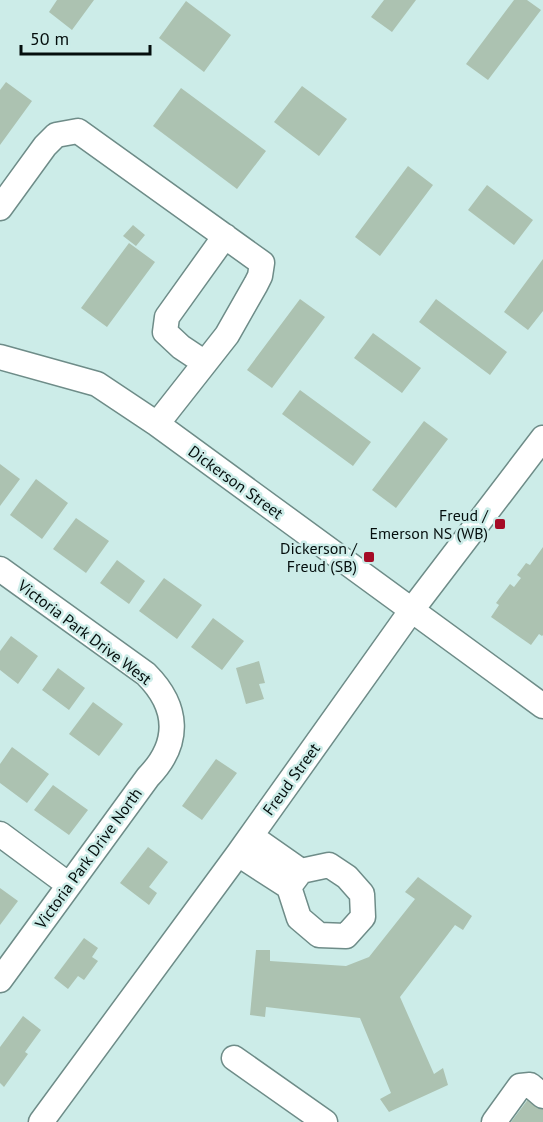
<svg xmlns="http://www.w3.org/2000/svg" width="543" height="1122" font-family="'PT Sans',sans-serif">
<rect width="100%" height="100%" fill="#ccece8"/>
<path fill="#acc2b1" d="M57,0H94L72,30L49,12Z
M384,0H416L392,32L371,17Z
M514,0H527L541,10L488,80L466,64Z
M186,1L231,35L204,72L159,38Z
M6,82L32,101L0,145V90Z
M302,86L347,119L319,156L274,122Z
M181,88L266,151L237,189L153,126Z
M408,166L433,185L380,256L355,237Z
M487,185L533,220L514,245L468,210Z
M133,225L145,235L136,246L123,236Z
M129,243L155,262L107,327L81,308Z
M543,259V311L528,330L504,312Z
M300,299L325,317L272,388L247,370Z
M436,299L507,352L490,375L419,322Z
M373,333L421,368L402,393L354,358Z
M300,390L371,442L353,466L282,414Z
M424,421L448,439L396,508L372,490Z
M0,464L20,479L0,506Z
M36,479L68,503L42,539L10,515Z
M76,518L109,541L86,573L53,549Z
M543,547V635L542,636L539,634L531,645L491,617L499,605L496,603L510,584L514,587L521,578L517,575L526,563L530,565Z
M117,560L145,581L129,604L100,583Z
M164,578L202,605L177,639L139,611Z
M213,618L244,641L222,670L191,647Z
M11,636L38,656L18,684L0,670V651Z
M259,661L265,683L259,684L264,699L246,704L236,668Z
M58,668L85,688L69,710L42,690Z
M93,702L123,724L99,756L69,734Z
M12,747L49,774L27,803L0,783V764Z
M216,759L237,773L202,820L182,806Z
M53,785L88,810L69,835L34,810Z
M148,847L168,862L149,887L157,893L149,905L120,883Z
M418,877L472,916L463,930L455,925L400,997L434,1074L443,1068L448,1085L389,1112L380,1099L391,1093L360,1018L266,1007L265,1017L250,1015L256,950H270V961L346,966L369,957L415,899L405,892Z
M0,888L18,901L0,925Z
M84,938L98,948L92,957L98,961L84,980L78,976L68,989L54,978Z
M23,1016L41,1030L25,1052L28,1054L4,1087L0,1083V1047Z
M529,1098L543,1109V1122H511Z"/>
<g fill="none" stroke-linecap="round" stroke-linejoin="round">
<g stroke="#6e8c88" stroke-width="27">
<path id="minor" d="M0,208L45,146L56,135L78,131L262,263L260,276L256,284L227,335L157,424
M0,357L97,384L157,424L543,706
M205,363L181,347L165,332L167,317L225,236
M0,569L146,674C179,707 181,743 148,777L0,980
M0,834L69,885
M251,836L301,871
M238,854L289,887L299,918L319,935L346,936L363,917L362,894L347,877L329,865L301,871L289,887
M234,1058L325,1122
M41,1122L238,854L411,611L543,438
M494,1122L520,1086L530,1085L543,1096"/>
</g>
<use href="#minor" stroke="#fff" stroke-width="24"/>
</g>
<g fill="#a50b26" stroke="#ccece8" stroke-width="2">
<rect x="494" y="518" width="12" height="12" rx="3"/>
<rect x="363" y="551" width="12" height="12" rx="3"/>
</g>
<g text-anchor="middle" stroke-width="5" stroke-linejoin="round" paint-order="stroke">
<g font-size="16" fill="#040e0d" stroke="#ccece8">
<text transform="translate(236 482) rotate(36)" y="6">Dickerson Street</text>
<text transform="translate(85 632) rotate(37)" y="6">Victoria Park Drive West</text>
<text transform="translate(291 779) rotate(-54)" y="6">Freud Street</text>
<text transform="translate(88 858) rotate(-54)" y="6">Victoria Park Drive North</text>
</g>
<g font-size="16" fill="#040e0d" stroke="#ccece8" text-anchor="end">
<text x="488" y="521">Freud /<tspan x="488" dy="18">Emerson NS (WB)</tspan></text>
<text x="357" y="554">Dickerson /<tspan x="357" dy="18">Freud (SB)</tspan></text>
</g>
</g>
<path d="M21 45v9h129v-9" fill="none" stroke="#040e0d" stroke-width="3"/>
<text x="30" y="45" font-size="18" fill="#040e0d" stroke="#ccece8" stroke-width="4.5" paint-order="stroke">50 m</text>
</svg>
